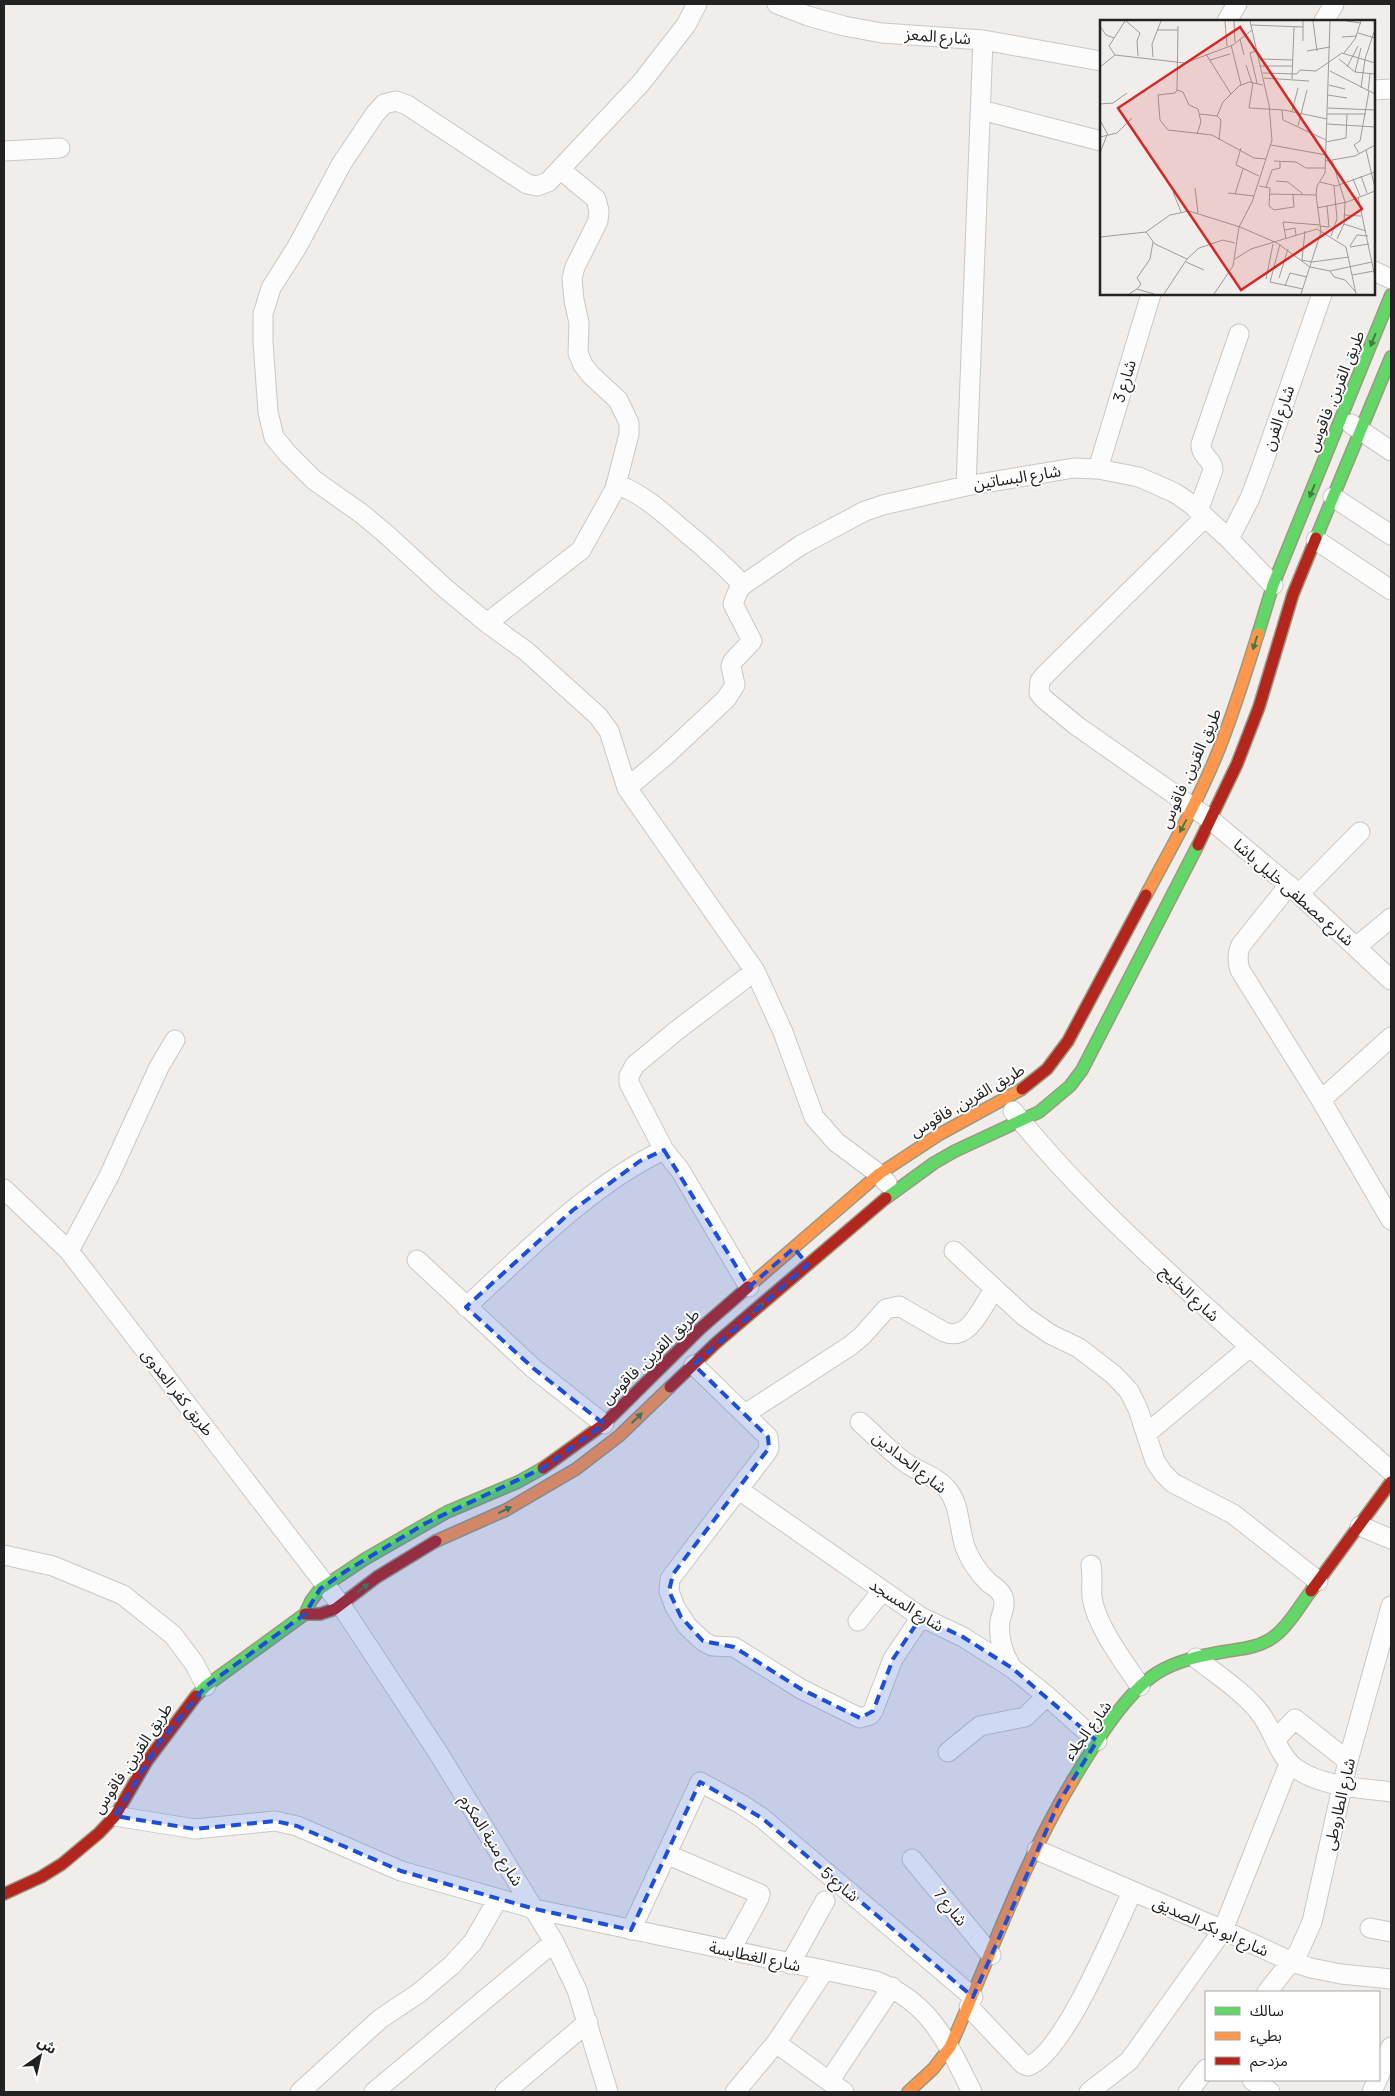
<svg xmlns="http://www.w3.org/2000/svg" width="1395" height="2096" font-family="Manrope,'Noto Sans Arabic',sans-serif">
<rect width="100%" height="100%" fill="#f0edea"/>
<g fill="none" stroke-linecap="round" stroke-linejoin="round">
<g stroke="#c9c8c6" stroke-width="21">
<path id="street" d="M697,4L686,25L641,83L548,182L537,186L527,184L407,105L396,101L384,104L375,114L342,163L297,247L271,288L263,314V342L268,412L274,437L287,453L314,480L362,514L386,534L446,589L487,623L526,651L598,716L609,731L627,788L755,971L783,1032L814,1117L836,1142L879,1174L887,1183
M777,4L808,16L844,26L882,33L983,40L1101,61
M1227,21L1237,4
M1324,21L1334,4
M1374,90L1391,89
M981,110L1101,141
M4,151L60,148
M1374,271L1391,279
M1351,424L1391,451
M1098,469L1151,294
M616,484C643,494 662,512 683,530C704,547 724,565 743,585
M966,486L983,40
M1333,497L1391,535
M1198,511L1213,470C1213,459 1200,456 1201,444L1239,334
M1204,518L1045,675L1040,681L1039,693L1044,699L1077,726L1211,820L1299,894L1391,980
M1229,539L1250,498L1261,469L1322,294
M1316,540L1391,590
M487,623L581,550L615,489L629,434V423L618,400L591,375L583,365L578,353L579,323L574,300L572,278L575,267L598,221L599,211L596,199L561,170
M627,788L665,756L726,699L735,685L731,666L733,661L752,641L733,604L738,591L743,585L801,545L865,511L883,505L966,486L1074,468L1098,469L1139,477L1175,493L1191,504L1229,539L1273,585
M1289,885L1241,945C1237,954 1237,961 1240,970L1321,1100L1391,1220
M1299,894L1360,832
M1356,947L1391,918
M1321,1100L1391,1037
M1013,1111C1064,1175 1124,1232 1184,1287C1252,1350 1322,1410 1391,1471
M4,1189L69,1251L341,1605L439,1754L554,1942L577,1990L608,2092
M69,1251L109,1176L159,1067L175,1040
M954,1251L1024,1316L1050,1334L1079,1348L1114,1375L1129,1391L1138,1409L1155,1461L1163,1473L1173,1483L1233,1514L1318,1581
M417,1260L533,1368L604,1424
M749,1287L680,1170L664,1150L629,1083V1076L635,1065L676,1031L755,971
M466,1307C525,1253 591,1184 664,1150
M694,1365L768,1437L769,1448L767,1452L670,1579L669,1591L675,1607L687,1626L703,1641L712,1646L734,1647L801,1689L860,1718L870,1715L873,1711L893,1659L921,1617
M745,1414L850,1346L862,1336L886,1309L899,1306L944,1332C969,1342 982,1307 994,1289
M860,1422C876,1436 891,1453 909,1465C922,1473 937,1477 947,1489C960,1504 959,1529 965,1547C970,1560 978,1572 988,1582C993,1586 999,1589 1002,1595C1007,1603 1002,1612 1000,1621C998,1638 1003,1654 1012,1668
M1146,1434L1250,1347
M739,1490L921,1617L963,1637L1012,1668L1047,1696L1097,1741
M1360,1526L1391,1539
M4,1555L53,1566L123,1595L173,1635L194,1663L206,1686
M1091,1565C1093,1576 1091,1586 1092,1597C1096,1626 1124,1662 1140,1686
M858,1621L882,1591
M1196,1658C1217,1675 1243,1691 1260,1713C1274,1731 1278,1757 1298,1770C1325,1787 1361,1788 1391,1792
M1275,1740L1295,1719L1348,1761
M948,1752L980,1726L1025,1717L1047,1696
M115,1816L195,1829L275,1821L297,1826L401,1871L535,1909L876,1981C931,2003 947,2042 972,2092
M1037,1850L1223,1930L1292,1962L1311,1968L1341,1974L1391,1979
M666,1854L760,1894L759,1898L730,1951
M912,1859L991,1955
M1370,1928L1391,1932
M631,1930L700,1782L741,1804L762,1818L973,1997
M790,1964L825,1901
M1267,1992L1298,1953L1312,1922L1348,1761L1391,1606
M969,2007L1023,2064L1028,2066C1064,2054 1115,1928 1132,1892
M776,2043L844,2092
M1379,2076L1391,2047
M830,2080L892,1987
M1252,2080L1270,2092
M300,2092L380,2019L419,1993L452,1965L473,1942L498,1899
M374,2092L554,1942
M505,2092L588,2022
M735,2092L776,2043L824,1971
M1089,2092L1129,2061L1223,1930L1289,1764
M1188,2092L1206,2069
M1372,2092L1377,2080"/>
</g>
<g stroke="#9a9a81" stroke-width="14">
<path id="fast" d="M1316,538L1391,357
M1258,634L1273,585L1391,295
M886,1198L934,1163L955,1151L1039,1112L1070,1086L1082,1070L1198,845
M196,1696L206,1686L305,1614L311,1601L320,1589L365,1559L447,1512L518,1482L543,1468
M1073,1780C1093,1747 1124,1694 1157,1673C1176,1661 1200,1656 1222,1652C1240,1649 1261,1648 1276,1635C1290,1624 1300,1605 1311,1591"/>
</g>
<g stroke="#9a9a81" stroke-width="14">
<path id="slow" d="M1146,895C1171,848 1197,803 1217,754C1233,715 1245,675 1258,634
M748,1287L879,1174L940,1134L1022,1089
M436,1541L506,1510L576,1469L619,1436L670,1387
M908,2092L933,2069L950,2047C990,1958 1022,1864 1073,1780"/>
</g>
<g stroke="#9a9a81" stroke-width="14">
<path id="jam" d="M1198,845L1237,764L1259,707L1293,594L1316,538
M1022,1089L1047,1069L1068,1041L1146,895
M670,1387L716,1343L886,1198
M543,1468L604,1424L701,1328L748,1287
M1311,1591L1391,1482
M305,1614H320L335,1609L377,1577L436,1541
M4,1894L41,1877L62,1864L99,1833L115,1816L147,1761L196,1696"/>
</g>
<use href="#street" stroke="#fdfcfc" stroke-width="19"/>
<use href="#fast" stroke="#63d668" stroke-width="11"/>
<use href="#slow" stroke="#ff974d" stroke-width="11"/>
<use href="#jam" stroke="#b3261e" stroke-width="11"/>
</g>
<defs><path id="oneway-solid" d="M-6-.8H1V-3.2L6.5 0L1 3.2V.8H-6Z" transform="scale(1.25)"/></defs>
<g fill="#427c45">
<use href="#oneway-solid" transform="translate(1373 340) rotate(112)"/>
<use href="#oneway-solid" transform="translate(1312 491) rotate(112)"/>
<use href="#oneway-solid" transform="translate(1255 643) rotate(107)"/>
<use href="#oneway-solid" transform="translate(1183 826) rotate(118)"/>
<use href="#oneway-solid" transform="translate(758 1308) rotate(-41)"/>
<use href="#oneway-solid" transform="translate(637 1418) rotate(-44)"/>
<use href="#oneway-solid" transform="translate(505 1510) rotate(-25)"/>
<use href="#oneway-solid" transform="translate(363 1588) rotate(-37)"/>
</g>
<path fill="#1d4ed8" fill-opacity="0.2" stroke="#1d4ed8" stroke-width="4" stroke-dasharray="10 6" stroke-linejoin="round" d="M664,1150L749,1287L794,1248L808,1265L694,1365L768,1437L769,1448L673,1574L669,1591L681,1617L703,1641L734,1647L801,1689L860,1718L873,1711L893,1659L921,1617L963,1637L1012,1668L1097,1741L1059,1802L973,1997L762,1818L700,1782L631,1930L535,1909L401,1871L297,1826L275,1821L195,1829L115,1816L160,1741L206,1686L305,1614L320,1589L346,1571L426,1523L541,1469L604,1424L533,1368L466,1307L573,1210L640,1161Z"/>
<g text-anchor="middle" stroke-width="4" stroke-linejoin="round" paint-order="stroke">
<g font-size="16" fill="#222" stroke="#fff">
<text transform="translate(938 36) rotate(4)" y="6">شارع المعز</text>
<text transform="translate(1124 381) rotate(-73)" y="6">شارع 3</text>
<text transform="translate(1335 391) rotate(-68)" y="6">طريق القرين, فاقوس</text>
<text transform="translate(1278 418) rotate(-71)" y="6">شارع الفرن</text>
<text transform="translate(1017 477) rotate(-9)" y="6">شارع البساتين</text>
<text transform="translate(1190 768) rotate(-66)" y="6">طريق القرين, فاقوس</text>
<text transform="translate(1294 892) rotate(41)" y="6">شارع مصطفى خليل باشا</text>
<text transform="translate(967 1100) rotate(-30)" y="6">طريق القرين, فاقوس</text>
<text transform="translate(1190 1293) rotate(43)" y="6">شارع الخليج</text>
<text transform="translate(650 1356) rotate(-44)" y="6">طريق القرين, فاقوس</text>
<text transform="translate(178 1392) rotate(52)" y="6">طريق كفر العدوى</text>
<text transform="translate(910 1462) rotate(38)" y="6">شارع الحدادين</text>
<text transform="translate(907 1605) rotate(32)" y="6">شارع المسجد</text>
<text transform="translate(1087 1730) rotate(-54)" y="6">شارع الجلاء</text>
<text transform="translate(132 1758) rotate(-56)" y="6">طريق القرين, فاقوس</text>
<text transform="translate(1339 1804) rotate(-77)" y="6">شارع الطاروطى</text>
<text transform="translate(492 1840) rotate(58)" y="6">شارع منية المكرم</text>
<text transform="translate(840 1884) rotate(40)" y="6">شارع 5</text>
<text transform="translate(951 1907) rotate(51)" y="6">شارع 7</text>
<text transform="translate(1211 1926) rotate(24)" y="6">شارع ابو بكر الصديق</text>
<text transform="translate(755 1956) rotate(12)" y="6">شارع الغطايسة</text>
</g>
</g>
<g transform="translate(1100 20)">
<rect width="275" height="275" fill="#f0edea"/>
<path fill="none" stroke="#9e9c9a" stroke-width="1" d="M26,1L40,13L37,21L38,36M125,1L127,26M134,1L135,22M213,1L217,31M246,1L261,3M151,5L203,7M0,6L6,15L14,18M78,6L77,70L75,73L58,75L60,100L68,110L112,115L154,138L166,139M57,10H78M258,13L275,18M242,17L257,16M140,19L144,35M203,21V1M131,25L141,65M156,31L150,33L157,63M207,31L230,27M244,33L255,19L261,1M106,34L131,74M15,35L85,43L133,25L152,10M15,35L9,26L25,1M53,37L52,24L61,1M160,39L193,40M239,39L255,52L275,54M265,39L275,9M110,40L130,34M146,45L152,63M160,46H193M0,47L15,35M247,47L258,26M230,51L275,74M255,52L261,28M163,53L197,54L200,50L216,51L242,33L275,43M164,58L209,61M192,59L194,7M153,63L149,88L184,90L227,99M229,65L245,69M261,68L265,39M77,70L83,72L89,85L98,89L101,102L97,114M268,71L270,54M228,75L247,78M0,84L13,83L27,73M228,88L275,90M182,90L183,100L226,120M192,91L198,68M100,94L117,96L121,100L119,120M227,94H266M117,96L123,82L139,66L149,62L163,65M0,100L8,115M227,104L275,107M198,106L207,70M0,117L17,113L32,98M226,122L246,118L247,94M171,125L226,135M141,128L136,145L159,156M266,130L275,168M0,133L7,115M259,133L254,125L260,121L269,71M232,140L245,182L244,204L237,219M174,141L196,142L206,148H225M226,141L255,136L275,125M261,156L267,173M253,159L260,176M176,161L188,162L203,174M220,162L236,166L275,152M159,166L170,168L169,186L174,190L194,187L193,175M166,167L172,150L180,148V142M95,168L98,193M73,172L81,192M128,173L154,176M135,174L143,149M170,174L216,175M258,177L275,257M217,188L247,182L275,171M244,195L261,196M244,204L266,211M220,206L229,207L227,186M185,210L195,208L196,215M46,212L55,224L87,239M231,216L237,199L234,166M0,217L46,212L70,195L89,191L140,207L177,223L210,247L230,251L272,242M186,219L183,202L220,205M180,224L170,262L203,269M250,226L257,215L268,216M250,227L269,224M135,239L151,229L217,209L246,227L256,274M201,240L212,242L249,237M202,240L205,211M86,242L104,250M230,251L234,257L245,260L255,271M252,255L274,251M179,258L188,229M166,259L173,224M185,266L190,253L207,257M37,269L41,264L37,258L50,239L53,222M29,274L37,269L54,274M64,274L87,239L99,228L123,220L135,223M114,274L133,246L139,207L152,182L172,120L169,85L150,1M201,274L221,212L216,175L217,166L225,153L230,1"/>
<path fill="#d62828" fill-opacity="0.15" stroke="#d62828" stroke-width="2.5" d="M140,7L262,189L141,270L18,88Z"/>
<rect width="275" height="275" fill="none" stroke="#222" stroke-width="2.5"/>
</g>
<rect width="1395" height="2096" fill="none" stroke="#222222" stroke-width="10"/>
<rect x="1205" y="1991" width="175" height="90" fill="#ffffff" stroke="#a7a7a7"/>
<rect x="1215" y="2007" width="25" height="8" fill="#63d668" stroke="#a7a7a7"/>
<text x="1250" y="2016" font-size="15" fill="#222222">سالك</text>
<rect x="1215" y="2032" width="25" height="8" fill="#ff974d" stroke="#a7a7a7"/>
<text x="1250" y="2041" font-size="15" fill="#222222">بطيء</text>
<rect x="1215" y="2057" width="25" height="8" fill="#b3261e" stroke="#a7a7a7"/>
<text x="1250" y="2066" font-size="15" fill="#222222">مزدحم</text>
<g transform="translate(40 2056) rotate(34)" stroke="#ffffff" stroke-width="4" paint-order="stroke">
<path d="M0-4L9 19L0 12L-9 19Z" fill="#222222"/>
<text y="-8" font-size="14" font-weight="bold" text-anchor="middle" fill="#222222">ش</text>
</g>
</svg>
